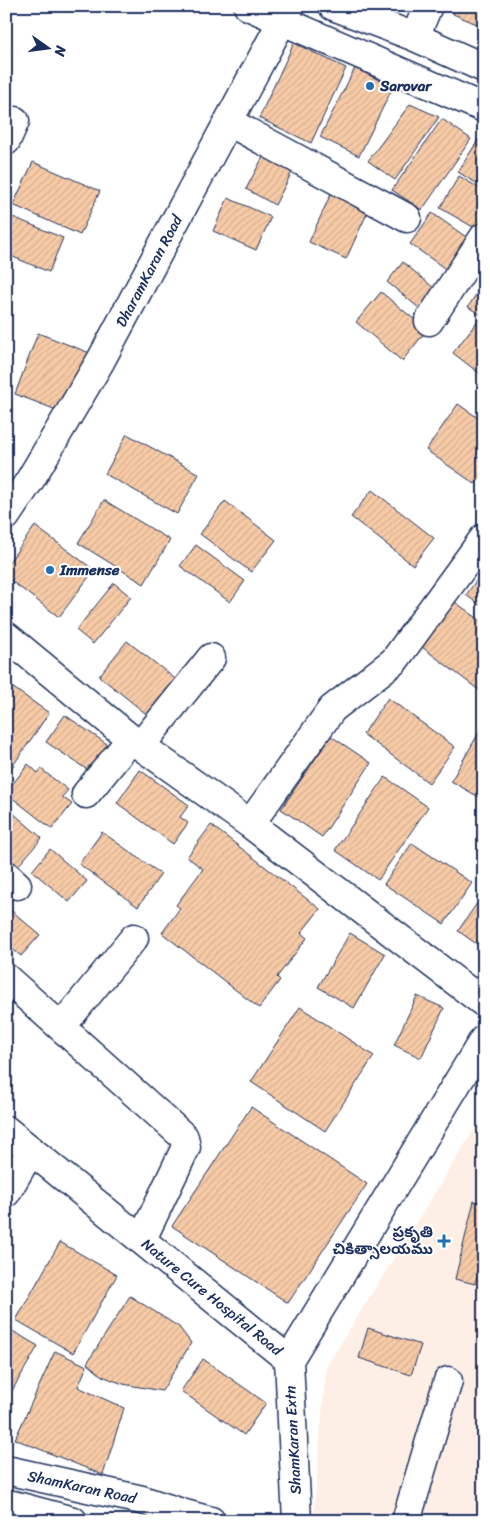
<svg xmlns="http://www.w3.org/2000/svg" width="490" height="1527" font-family="Sriracha,'Noto Sans Telugu',sans-serif">
<defs>
<pattern id="building-hatch" width="6" height="6" patternUnits="userSpaceOnUse" patternTransform="scale(1.25)"><rect width="6" height="6" fill="#f8cba7"/><path d="M-1 1l2-2M0 6l6-6M5 7l2-2" fill="none" stroke="#d4af92"/></pattern>
</defs>
<rect width="100%" height="100%" fill="#fff"/>
<filter id="ink" filterUnits="userSpaceOnUse"><feTurbulence type="fractalNoise" baseFrequency=".02" numOctaves="2"/><feDisplacementMap in="SourceGraphic" scale="10" xChannelSelector="R" yChannelSelector="G"/><feConvolveMatrix kernelMatrix="1 2 1 2 8 2 1 2 1" color-interpolation-filters="sRGB"/></filter>
<g filter="url(#ink)">
<path fill="#fdefe5" d="M484,1114V1521H313L326,1367Z"/>
<path fill="url(#building-hatch)" stroke="#1b2f5e" d="M395,6H413L411,13Z
M456,6H484V27L453,14Z
M294,43L346,68L311,143L259,118Z
M355,68L393,87L359,156L320,137Z
M410,104L439,117L395,180L368,161Z
M442,119L471,139L422,210L392,190Z
M478,140L484,144V188L458,172Z
M265,153L294,168L275,205L246,189Z
M33,162L100,191L80,235L13,205Z
M459,176L484,191V225L480,231L440,208Z
M333,189L370,207L346,259L309,242Z
M228,198L271,217L256,250L213,231Z
M432,213L469,239L447,270L410,244Z
M13,217L63,238L49,272L6,254V235Z
M403,262L435,289L419,308L387,282Z
M484,282V317L468,307Z
M381,292L427,330L402,361L356,322Z
M479,319L484,323V377L453,353Z
M38,333L95,355L67,414L15,394Z
M458,404L484,422V472L475,484L426,450Z
M127,434L199,474L177,514L105,474Z
M372,490L434,538L413,565L351,517Z
M104,500L170,540L144,584L78,543Z
M225,501L276,540L251,572L200,534Z
M35,526L94,570L59,617L6,577V566Z
M196,545L245,581L230,602L180,566Z
M484,570V608L466,595Z
M114,583L131,597L93,644L76,630Z
M455,602L484,623V694L422,647Z
M127,641L183,685L155,721L99,676Z
M12,687L49,713L12,767L6,763V695Z
M388,698L455,747L429,783L363,734Z
M65,715L111,747L92,773L46,742Z
M484,724V800L451,781Z
M331,736L371,763L322,837L281,809Z
M28,764L38,773L41,769L68,790L62,797L72,804L52,829L6,793Z
M140,770L189,805L180,817L188,823L173,844L117,803Z
M385,777L428,807L378,880L335,850Z
M6,807L42,838L18,866L6,856Z
M211,825L320,909L301,933L307,938L277,977L280,980L259,1008L162,933L180,908L176,905L203,869L187,857Z
M102,832L161,874L138,907L79,864Z
M412,843L472,883L444,924L384,884Z
M50,849L87,881L69,902L32,871Z
M484,893V949L458,931Z
M6,906L40,935L21,956L6,944Z
M350,933L385,954L354,1008L318,987Z
M417,996L444,1008L421,1058L394,1045Z
M300,1007L374,1056L325,1131L251,1082Z
M251,1107L367,1184L288,1303L172,1226Z
M474,1201L484,1204V1275L478,1274L475,1284L455,1279Z
M60,1242L117,1275L73,1353L16,1320Z
M130,1296L179,1327L191,1343L162,1391L123,1384L102,1376L87,1363Z
M368,1328L421,1345L411,1375L359,1358Z
M11,1330L38,1346L6,1401V1338Z
M55,1351L87,1366L78,1387L124,1408L103,1475L15,1439Z
M203,1359L266,1403L244,1435L181,1391Z"/>
<g fill="none" stroke-linecap="round" stroke-linejoin="round">
<g stroke="#1b2f5e" stroke-width="31">
<path id="minor" d="M415,37L428,6
M229,122L407,218
M6,141L15,121
M429,321L484,237
M6,516L30,480L101,360L290,6
M6,636L131,739L250,824L484,1003
M141,745L211,658
M86,794L131,739
M250,824L332,709L394,661L484,538
M6,875L17,885
M6,978L184,1137L186,1147L142,1239
M61,1027L134,938
M6,1130L289,1360L484,1039
M6,1193L31,1150
M289,1360L297,1521
M6,1470L142,1500L185,1514L211,1521
M13,1505L73,1521
M406,1521L448,1381"/>
</g>
<g stroke="#1b2f5e" stroke-width="31">
<path id="major" d="M248,6L484,108
M333,6L415,37L484,68"/>
</g>
<use href="#minor" stroke="#fff" stroke-width="28"/>
<use href="#major" stroke="#fff" stroke-width="28"/>
</g>
</g>
<g fill="#1f6fb2" stroke="#fff" stroke-width="2">
<circle cx="370" cy="86" r="5"/>
<circle cx="50" cy="570" r="5"/>
<path d="M441.5 1233.5h5v5h5v5h-5v5h-5v-5h-5v-5h5z"/>
</g>
<g text-anchor="middle" stroke-width="4" stroke-linejoin="round" paint-order="stroke">
<g font-size="15" font-weight="bold" fill="#1b2f5e" stroke="#fff" text-anchor="start">
<text x="380" y="91">Sarovar</text>
<text x="60" y="575">Immense</text>
<text x="433" y="1237" text-anchor="end">ప్రకృతి<tspan x="433" dy="17">చికిత్సాలయము</tspan></text>
</g>
<g font-size="15" fill="#1b2f5e" stroke="#fff">
<text transform="translate(149 271) rotate(-62)" y="5">DharamKaran Road</text>
<text transform="translate(212 1297) rotate(39)" y="5">Nature Cure Hospital Road</text>
<text transform="translate(293 1440) rotate(-93)" y="5">ShamKaran Extn</text>
<text transform="translate(82 1487) rotate(12)" y="5">ShamKaran Road</text>
</g>
</g>
<rect width="490" height="1527" fill="none" stroke="#fff" stroke-width="25"/>
<rect x="12" y="12" width="465" height="1502" fill="none" stroke="#1b2f5e" stroke-width="2" filter="url(#ink)"/>
<g transform="translate(48 48) rotate(104)" stroke="#ffffff" stroke-width="4" paint-order="stroke">
<path d="M0-4L9 19L0 12L-9 19Z" fill="#1b2f5e"/>
<text y="-8" font-size="14" font-weight="bold" text-anchor="middle" fill="#1b2f5e">N</text>
</g>
</svg>
